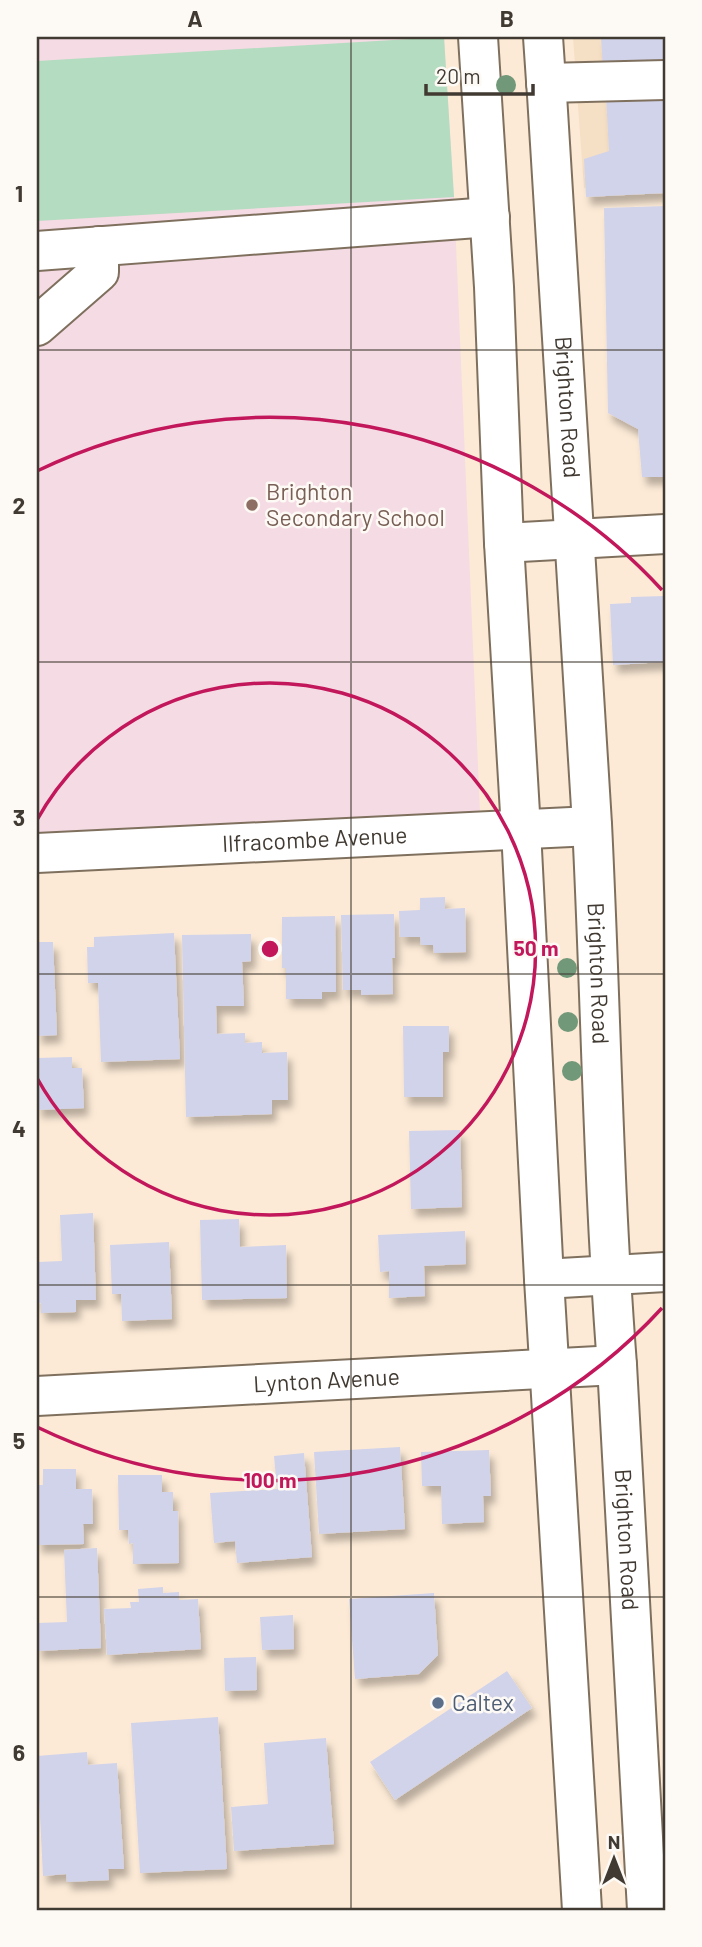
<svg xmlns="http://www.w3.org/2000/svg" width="702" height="1947" font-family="Barlow,sans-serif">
<defs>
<filter id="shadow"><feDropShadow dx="4.5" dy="8" stdDeviation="3.5" flood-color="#0004"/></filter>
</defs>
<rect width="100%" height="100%" fill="#fcead6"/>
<path fill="#f5dfc5" d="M573,37H665V183L584,188Z"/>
<path fill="#f5dbe4" d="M37,37H444L454,197L480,813L37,834Z"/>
<path fill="#b4dcc0" d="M444,37L454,197L37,221V61Z"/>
<path fill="#d1d3ea" filter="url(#shadow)" d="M601,37H665V67L603,70Z
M665,92V193L586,197L584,159L609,151L606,95Z
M665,206V477H642L638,429L608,413L604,208Z
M665,596V662L613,665L610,604L631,603V597Z
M445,897V909L465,908L466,952L434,953L433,945H421L420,937H400L399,911L420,910V898Z
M394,914L395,958H392L393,994L361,995V990H343L341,915Z
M335,916L336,992H322V999H286V968H282V917Z
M174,933L180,1059L101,1062L98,983H88L87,947H94V937Z
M251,934V961L242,962L244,1006H216L217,1034L245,1033V1043L262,1042V1053L287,1052L288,1100H272V1114L186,1117L182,935Z
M37,942H53L57,1035L37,1036Z
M403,1026H449V1052H443V1097H404Z
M72,1057V1068H82L84,1108L37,1110V1058Z
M460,1130L462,1207L411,1209L409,1131Z
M93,1213L96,1300H76V1312L41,1313V1303L37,1304V1262L62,1261L60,1215Z
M239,1219L240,1247L286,1245L287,1298L202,1300L200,1220Z
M465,1231L466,1264L424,1266L425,1296L389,1298V1271L380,1272L378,1235Z
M169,1242L172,1319L122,1321L121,1294H112L110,1245Z
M400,1447L405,1529L319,1534L314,1452Z
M489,1450L491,1496H483L484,1522L442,1524L441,1486H422L421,1452Z
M304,1453L312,1557L237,1563L235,1541L214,1543L210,1493L277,1489L274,1456Z
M43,1469H76V1489H92L93,1524H83L84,1544L37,1545V1485H43Z
M118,1475H162V1492H173V1511H178L179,1563L133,1564V1543L129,1544L128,1530H119Z
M97,1548L101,1648L37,1651V1623L67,1622L64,1550Z
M163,1587V1593L179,1592V1600L198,1599L201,1649L107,1655L104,1609L131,1608L130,1602H139L138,1589Z
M434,1593L438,1655L419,1674L355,1679L349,1599Z
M293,1615L294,1649L262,1650L260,1617Z
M256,1657L257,1690L225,1691L224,1658Z
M507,1671L532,1708L395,1800L370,1762Z
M218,1717L227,1869L140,1873L131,1723Z
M326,1738L334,1844L234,1851L231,1807L268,1804L264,1743Z
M87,1752L88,1765L117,1763L124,1869H108L109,1880L67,1882L66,1874L43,1876L37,1756Z"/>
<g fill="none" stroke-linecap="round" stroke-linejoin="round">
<g stroke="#7f705e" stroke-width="42">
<g id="minor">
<path d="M546,83L665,80"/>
<path d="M37,251L490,217"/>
<path d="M37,326L99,272V246"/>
<path d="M504,543L665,534"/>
<path id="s1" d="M37,853L592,826"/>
<path d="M544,1279L665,1272"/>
<path id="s2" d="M37,1396L617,1365"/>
</g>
</g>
<g stroke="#7f705e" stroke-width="42">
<g id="major">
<path d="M478,37L494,287L504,543L521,830L544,1279L582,1910"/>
<path id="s3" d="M543,37C561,299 578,561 592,824C601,1004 603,1185 617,1365L647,1910"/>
</g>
</g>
<use href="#minor" stroke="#fff" stroke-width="38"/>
<use href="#major" stroke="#fff" stroke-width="38"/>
</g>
<g fill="#719879">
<circle cx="506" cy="85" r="10"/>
<circle cx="567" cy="968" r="10"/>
<circle cx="568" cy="1022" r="10"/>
<circle cx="572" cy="1071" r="10"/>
</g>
<path fill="none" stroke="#413a32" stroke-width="2" stroke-opacity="0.55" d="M351,37V1910M37,350H665M37,662H665M37,974H665M37,1285H665M37,1597H665"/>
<g fill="none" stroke="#c2185b" stroke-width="3.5">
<path d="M37 820A266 266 0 1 1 37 1078"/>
<path d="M662 1308A532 532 0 0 1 37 1427M37 471A532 532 0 0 1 662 590"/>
</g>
<circle fill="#8d6e63" stroke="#fdfaf6" stroke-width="2.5" cx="252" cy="505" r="7"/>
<circle fill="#5c6f8a" stroke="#fdfaf6" stroke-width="2.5" cx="438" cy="1703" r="7"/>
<g text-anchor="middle" stroke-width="5" stroke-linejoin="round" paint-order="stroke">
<g font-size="23" fill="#413a32" stroke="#fdfaf6">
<text dy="8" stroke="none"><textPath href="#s3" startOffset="371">Brighton Road</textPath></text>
<text dy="8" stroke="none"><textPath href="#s1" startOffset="278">Ilfracombe Avenue</textPath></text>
<text dy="8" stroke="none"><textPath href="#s3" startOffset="938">Brighton Road</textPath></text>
<text dy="8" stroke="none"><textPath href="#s2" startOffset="290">Lynton Avenue</textPath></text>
<text dy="8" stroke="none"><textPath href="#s3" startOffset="1505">Brighton Road</textPath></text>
</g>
<g font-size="23" fill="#785e54" stroke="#fdfaf6" text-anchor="start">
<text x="266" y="500">Brighton<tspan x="266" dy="26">Secondary School</tspan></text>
</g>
<g font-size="23" fill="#4e5e75" stroke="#fdfaf6" text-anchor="start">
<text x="452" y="1711">Caltex</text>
</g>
</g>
<circle cx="270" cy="949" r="10" fill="#c2185b" stroke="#fdfaf6" stroke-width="3.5"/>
<g font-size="21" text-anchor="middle" font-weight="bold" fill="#c2185b" stroke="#fdfaf6" stroke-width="5" stroke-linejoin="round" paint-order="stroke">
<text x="536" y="956">50 m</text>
<text x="270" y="1488">100 m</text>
</g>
<rect width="702" height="1947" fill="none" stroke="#fdfaf6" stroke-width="77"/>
<g transform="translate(614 1859)" stroke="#fdfaf6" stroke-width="5" paint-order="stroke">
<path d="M0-5L12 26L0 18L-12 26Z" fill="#413a32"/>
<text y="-10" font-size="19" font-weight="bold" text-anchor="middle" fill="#413a32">N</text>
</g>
<path d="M426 84v10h107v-10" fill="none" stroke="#413a32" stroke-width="3.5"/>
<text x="436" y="84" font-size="21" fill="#413a32" stroke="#fdfaf6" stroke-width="5" paint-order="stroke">20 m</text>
<rect x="38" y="38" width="626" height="1871" fill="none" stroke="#413a32" stroke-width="2.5"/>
<g font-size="23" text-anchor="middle" font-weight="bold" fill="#413a32">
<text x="195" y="27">A</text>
<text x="507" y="27">B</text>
<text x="19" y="202">1</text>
<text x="19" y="514">2</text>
<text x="19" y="826">3</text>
<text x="19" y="1137">4</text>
<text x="19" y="1449">5</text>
<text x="19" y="1761">6</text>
</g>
</svg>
